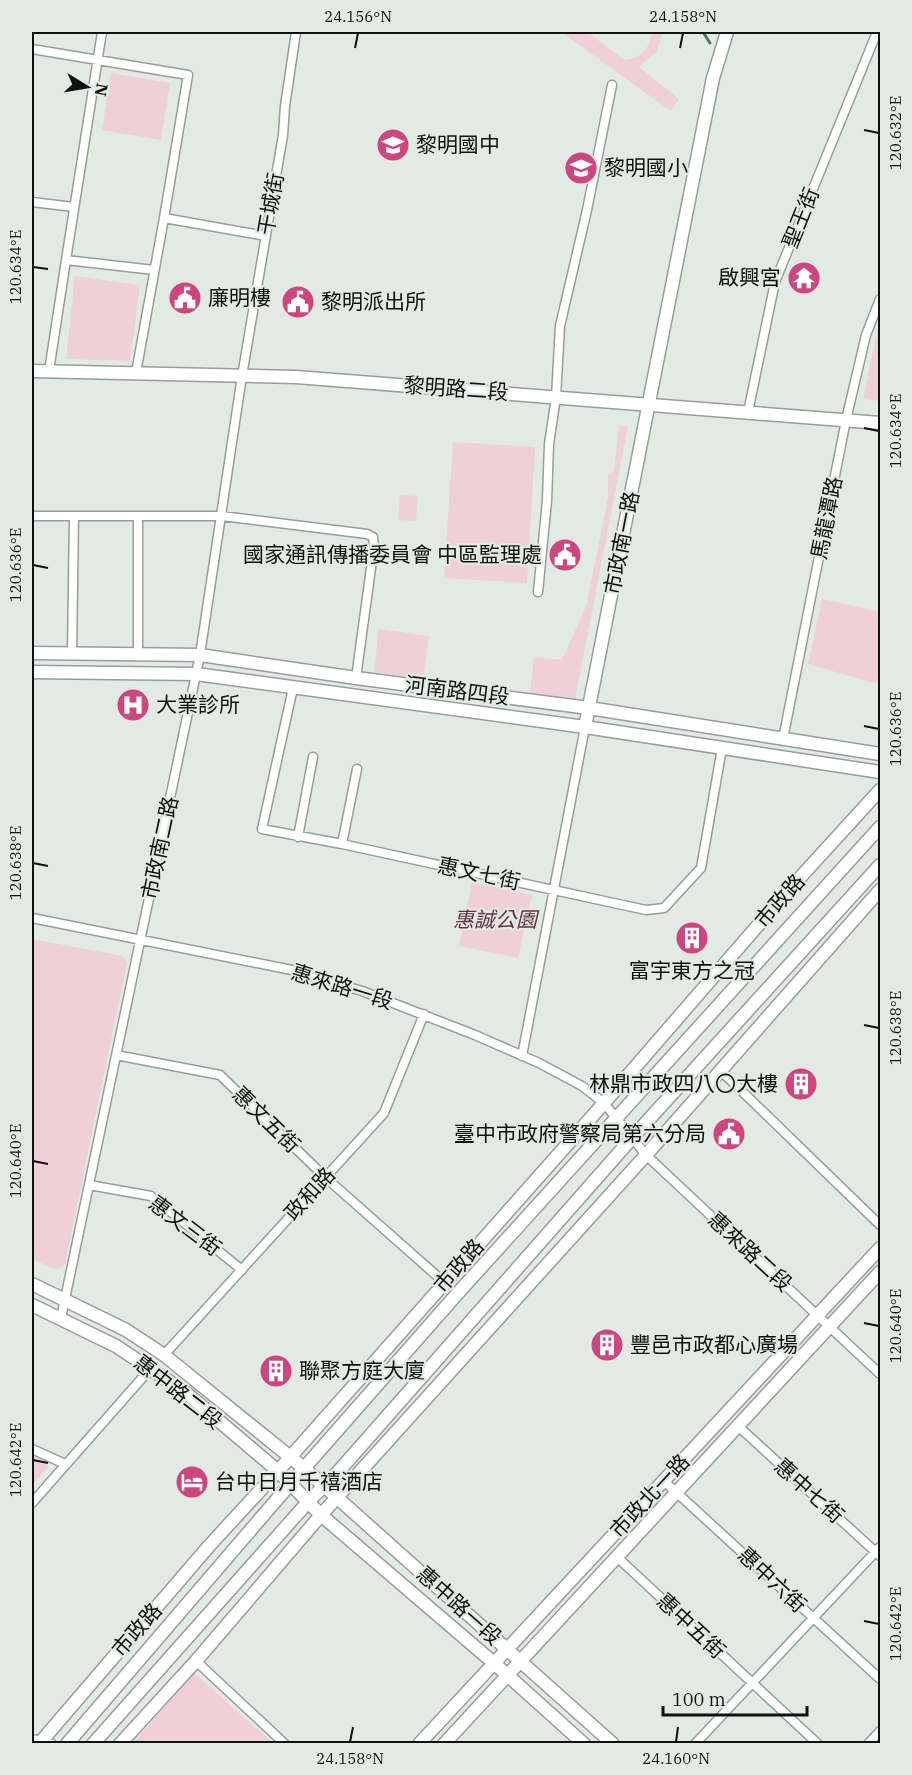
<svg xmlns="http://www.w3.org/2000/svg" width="912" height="1775" font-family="'IBM Plex Serif','Noto Sans TC',serif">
<rect width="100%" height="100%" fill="#e2eae4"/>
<path fill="#efd0d9" d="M561,32H587L625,60C642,58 650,48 652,32H663L657,51L639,67L679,99L671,111Z
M111,73L170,83L161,140L102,130Z
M75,276L140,285L130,361L66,359Z
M880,318V401L863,399Z
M619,425L628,426L575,700L530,693L534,657L562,660L586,606L603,524L608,498V474L614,471Z
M453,442L535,447L527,583L444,578Z
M400,495L418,496L416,521L398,520Z
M822,599L880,612V671L877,684L808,664Z
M379,629L429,636L423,679L374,672Z
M472,882L532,895L518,958L459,946Z
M32,939L123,956L127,963L65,1264L56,1270L32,1259Z
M32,1453L46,1460L48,1467L32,1486Z
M194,1673L273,1743H133Z"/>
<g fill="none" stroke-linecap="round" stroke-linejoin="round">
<path stroke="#566f5c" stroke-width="3" d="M703,32L710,43"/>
<g stroke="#969e97" stroke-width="11">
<path id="street" d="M32,49L188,75L164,218
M32,202L74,207
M66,260L102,32
M49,371L66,260L154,270
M136,373L164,218L266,236
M748,412L775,282L877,32
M32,516H222L367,534L373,537L374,546L356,678
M138,516V654
M538,592L547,501L549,444L556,397L560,326L587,210L612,85
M72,653L74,516
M293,688L262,829L342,844L646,910L664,908L701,868L722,748
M783,739L846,420L866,335L880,299
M298,837L313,757
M342,844L357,769
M32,918L292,970L362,991L475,1035L539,1063L582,1086L604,1103L646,1155L880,1374
M116,1055L220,1075L325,1177L445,1283
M522,1056L585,727
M720,1070L880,1225
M89,1185L151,1196L242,1270
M61,1318L200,655L242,376L283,135L285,106L296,32
M164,1355L384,1113L424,1014
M738,1426L880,1556
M32,1449L65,1464
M664,1481L880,1679
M32,1503L151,1368
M617,1557L818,1744
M196,1661L285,1744
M32,1739L52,1744
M695,1744L880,1547
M868,1744L880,1731"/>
</g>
<g stroke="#969e97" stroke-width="15">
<path id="secondary" d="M32,371L296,377L880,423
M32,653L200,655L356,678L589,708L880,754
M32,672L196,674L585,727L880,772
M585,727L713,78L727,32
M32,1284L126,1330L164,1355L305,1469L613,1744
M32,1305L116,1346L185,1392L278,1471L321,1515L495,1664L584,1744
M39,1744L209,1546L278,1471L604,1103L786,893L880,790
M67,1744L291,1483L457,1294L880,827
M93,1744L308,1502L338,1472L632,1138L880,865
M120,1744L196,1661L321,1515L646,1155L880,890
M419,1744L880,1248
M444,1744L880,1272"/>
</g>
<use href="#street" stroke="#fff" stroke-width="8"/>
<use href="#secondary" stroke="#fff" stroke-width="12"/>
</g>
<path fill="none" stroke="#0f1210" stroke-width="2" d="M355,48L358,33M680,48L683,33M864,130L879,133M33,267L48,269M864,428L879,431M33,565L48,568M864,726L879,729M33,863L48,866M864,1025L879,1028M33,1161L48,1164M864,1323L879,1326M33,1460L48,1463M864,1621L879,1624M350,1742L353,1727M676,1742L678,1727"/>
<defs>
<g id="school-disc" transform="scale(1.725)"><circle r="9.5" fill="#cf457f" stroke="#e2eae4"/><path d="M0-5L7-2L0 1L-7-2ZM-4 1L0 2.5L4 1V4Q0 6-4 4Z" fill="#fff"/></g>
<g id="temple-disc" transform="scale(1.725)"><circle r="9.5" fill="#cf457f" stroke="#e2eae4"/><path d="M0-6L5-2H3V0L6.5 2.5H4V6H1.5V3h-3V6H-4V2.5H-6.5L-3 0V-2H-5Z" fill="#fff"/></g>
<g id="civic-disc" transform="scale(1.725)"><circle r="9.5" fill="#cf457f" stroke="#e2eae4"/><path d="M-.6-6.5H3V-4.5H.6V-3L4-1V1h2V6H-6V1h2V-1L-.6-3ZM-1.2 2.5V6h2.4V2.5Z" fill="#fff"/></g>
<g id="hospital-disc" transform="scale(1.725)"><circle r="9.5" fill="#cf457f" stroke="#e2eae4"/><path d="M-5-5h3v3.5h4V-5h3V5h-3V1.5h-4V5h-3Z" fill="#fff"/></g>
<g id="building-disc" transform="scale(1.725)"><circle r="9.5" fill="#cf457f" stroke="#e2eae4"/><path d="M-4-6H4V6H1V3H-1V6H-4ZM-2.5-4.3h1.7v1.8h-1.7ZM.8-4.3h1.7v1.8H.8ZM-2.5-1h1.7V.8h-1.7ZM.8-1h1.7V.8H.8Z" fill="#fff"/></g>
<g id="hotel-disc" transform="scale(1.725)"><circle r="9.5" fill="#cf457f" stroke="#e2eae4"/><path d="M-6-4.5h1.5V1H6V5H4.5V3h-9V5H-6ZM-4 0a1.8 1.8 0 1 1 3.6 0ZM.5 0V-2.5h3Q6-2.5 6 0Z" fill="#fff"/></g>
</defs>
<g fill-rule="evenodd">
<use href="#school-disc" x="393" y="145"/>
<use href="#school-disc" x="581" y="168"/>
<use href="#temple-disc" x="804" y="278"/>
<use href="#civic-disc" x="185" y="298"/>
<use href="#civic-disc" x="298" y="302"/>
<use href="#civic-disc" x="565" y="555"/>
<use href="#hospital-disc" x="133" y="705"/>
<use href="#building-disc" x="692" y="938"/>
<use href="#building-disc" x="801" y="1084"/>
<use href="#civic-disc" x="729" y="1134"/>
<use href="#building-disc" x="607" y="1345"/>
<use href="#building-disc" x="276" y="1371"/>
<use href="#hotel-disc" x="192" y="1482"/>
</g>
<g text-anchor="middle" stroke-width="4.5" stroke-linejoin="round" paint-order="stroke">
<g font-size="21" fill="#0f1210" stroke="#e2eae4" text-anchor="start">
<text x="416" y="152">黎明國中</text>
<text x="604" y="175">黎明國小</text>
<text x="781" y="285" text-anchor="end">啟興宮</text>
<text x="208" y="305">廉明樓</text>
<text x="321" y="309">黎明派出所</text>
<text x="542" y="562" text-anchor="end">國家通訊傳播委員會 中區監理處</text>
<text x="156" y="712">大業診所</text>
<text x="692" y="978" text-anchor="middle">富宇東方之冠</text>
<text x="778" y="1091" text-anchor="end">林鼎市政四八〇大樓</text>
<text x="706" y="1141" text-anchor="end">臺中市政府警察局第六分局</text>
<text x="630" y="1352">豐邑市政都心廣場</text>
<text x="299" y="1378">聯聚方庭大廈</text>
<text x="215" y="1489">台中日月千禧酒店</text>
</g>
<g font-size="21" fill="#0f1210" stroke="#e2eae4">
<text transform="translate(271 204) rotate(-80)" y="7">干城街</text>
<text transform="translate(801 218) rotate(-68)" y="7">聖王街</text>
<text transform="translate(456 389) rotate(4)" y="7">黎明路二段</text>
<text transform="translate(827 518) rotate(-79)" y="7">馬龍潭路</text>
<text transform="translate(622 543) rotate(-79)" y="7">市政南一路</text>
<text transform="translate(457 691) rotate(7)" y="7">河南路四段</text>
<text transform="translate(160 848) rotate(-78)" y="7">市政南二路</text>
<text transform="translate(479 874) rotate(12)" y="7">惠文七街</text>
<text transform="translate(780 901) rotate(-49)" y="7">市政路</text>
<text transform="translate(342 987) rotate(17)" y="7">惠來路一段</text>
<text transform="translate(266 1120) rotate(44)" y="7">惠文五街</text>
<text transform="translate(310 1194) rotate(-48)" y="7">政和路</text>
<text transform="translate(185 1226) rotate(37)" y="7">惠文三街</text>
<text transform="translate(750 1252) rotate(43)" y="7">惠來路二段</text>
<text transform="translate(459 1266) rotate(-49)" y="7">市政路</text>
<text transform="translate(178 1392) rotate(38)" y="7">惠中路二段</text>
<text transform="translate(809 1491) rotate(42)" y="7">惠中七街</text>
<text transform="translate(650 1496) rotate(-47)" y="7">市政北一路</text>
<text transform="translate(772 1580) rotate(43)" y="7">惠中六街</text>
<text transform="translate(459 1606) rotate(42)" y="7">惠中路一段</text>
<text transform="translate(691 1626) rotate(43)" y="7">惠中五街</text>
<text transform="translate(137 1630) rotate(-49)" y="7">市政路</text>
</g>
<g font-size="21" font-style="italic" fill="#6a3146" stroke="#e2eae4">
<text x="495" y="927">惠誠公園</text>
</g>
</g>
<rect width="912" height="1775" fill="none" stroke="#e2eae4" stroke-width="66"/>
<g transform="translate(87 87) rotate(101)" stroke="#e2eae4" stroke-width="4.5" paint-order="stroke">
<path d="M0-4.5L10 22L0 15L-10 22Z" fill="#0f1210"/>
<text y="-9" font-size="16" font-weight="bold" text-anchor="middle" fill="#0f1210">N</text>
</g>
<path d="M663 1706v9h144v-9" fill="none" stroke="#0f1210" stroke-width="3"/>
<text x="672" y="1706" font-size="18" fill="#0f1210" stroke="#e2eae4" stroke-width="4.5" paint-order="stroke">100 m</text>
<rect x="33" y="33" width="846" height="1709" fill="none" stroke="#0f1210" stroke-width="2"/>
<g font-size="15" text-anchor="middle" fill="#0f1210">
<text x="358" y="22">24.156°N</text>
<text x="683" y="22">24.158°N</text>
<text transform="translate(896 133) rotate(-90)" y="5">120.632°E</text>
<text transform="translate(16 267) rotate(-90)" y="5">120.634°E</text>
<text transform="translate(896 431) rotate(-90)" y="5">120.634°E</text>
<text transform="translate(16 565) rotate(-90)" y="5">120.636°E</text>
<text transform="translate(896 729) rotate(-90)" y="5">120.636°E</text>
<text transform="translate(16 863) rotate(-90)" y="5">120.638°E</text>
<text transform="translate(896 1028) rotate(-90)" y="5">120.638°E</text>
<text transform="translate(16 1161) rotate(-90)" y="5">120.640°E</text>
<text transform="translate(896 1326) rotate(-90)" y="5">120.640°E</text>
<text transform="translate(16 1460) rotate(-90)" y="5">120.642°E</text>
<text transform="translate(896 1624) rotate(-90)" y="5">120.642°E</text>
<text x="350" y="1764">24.158°N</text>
<text x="676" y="1764">24.160°N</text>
</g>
</svg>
